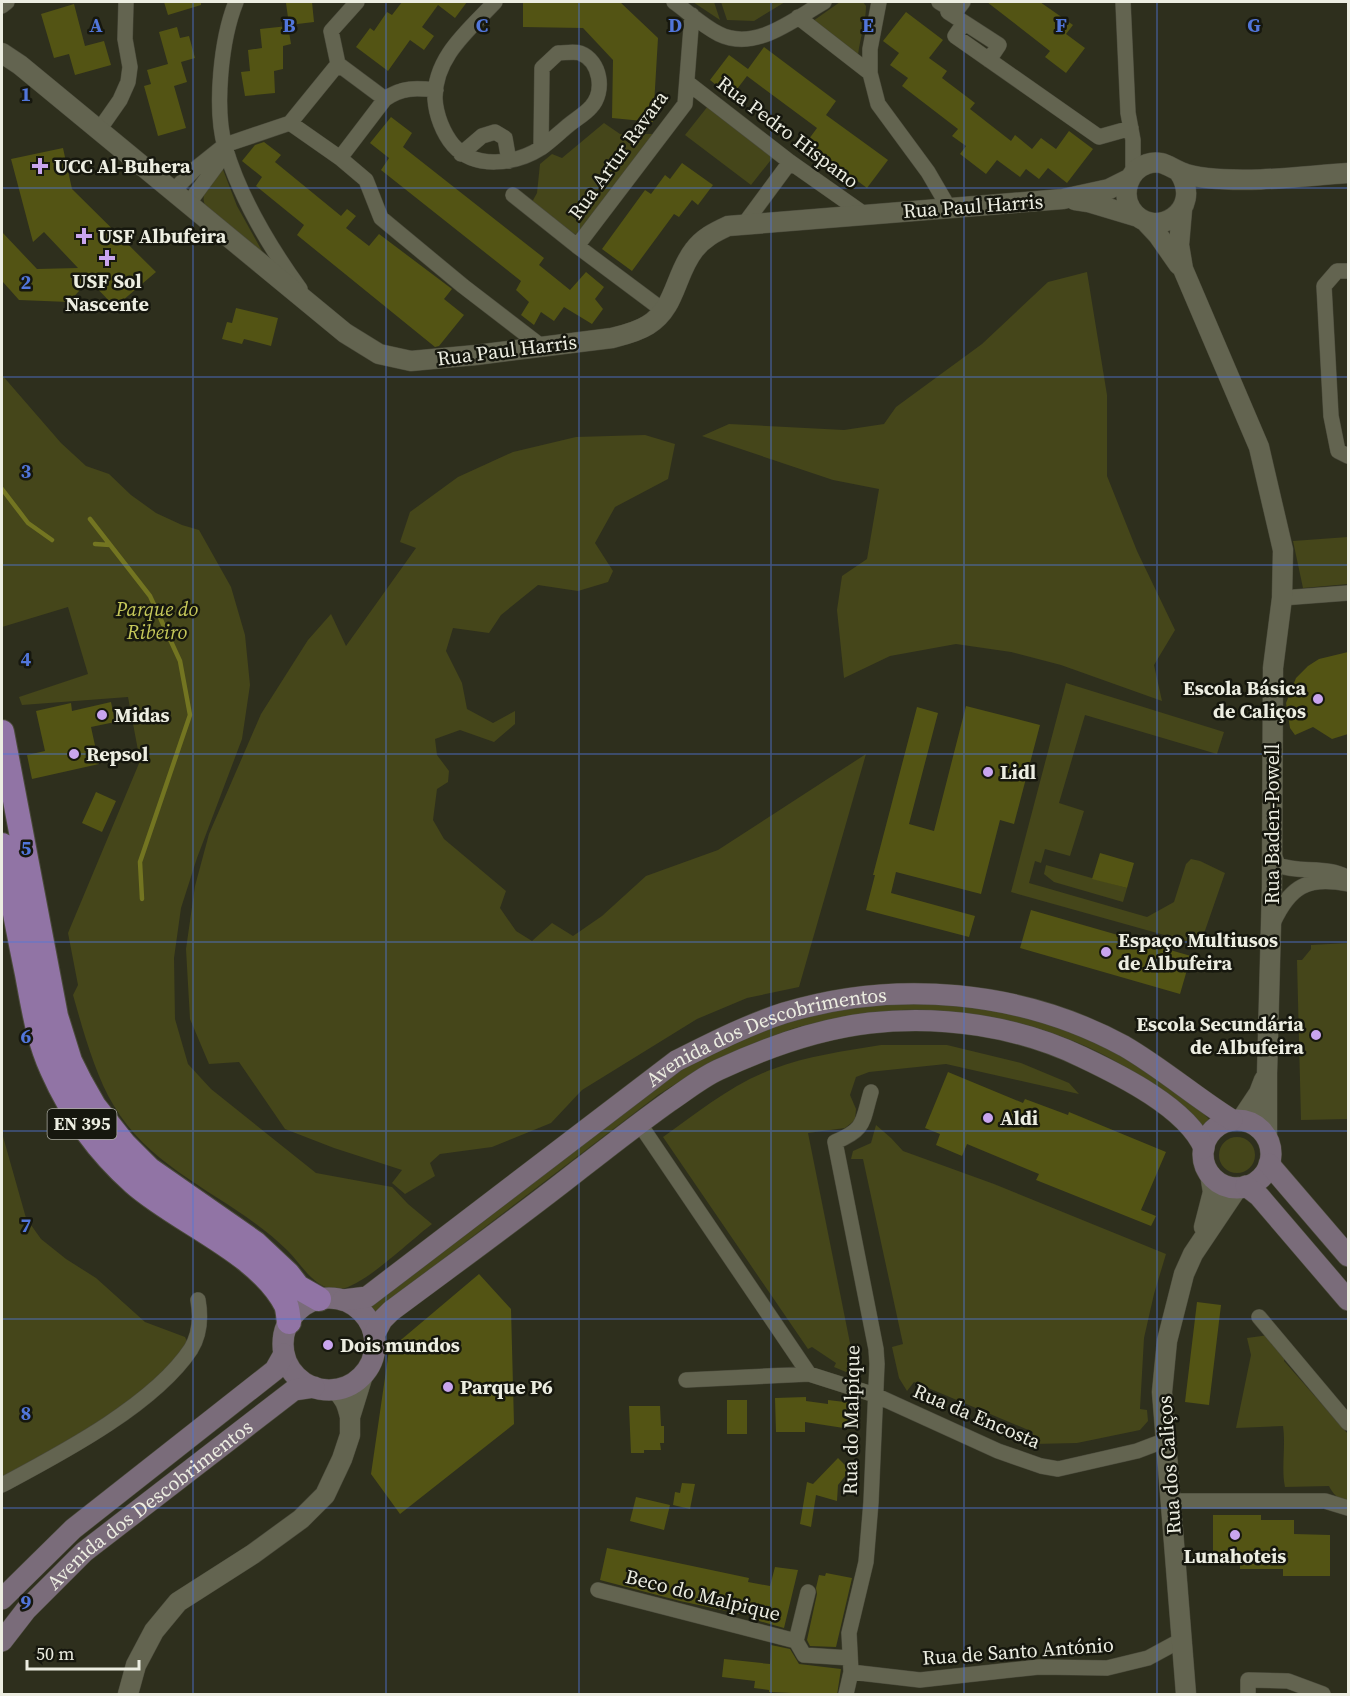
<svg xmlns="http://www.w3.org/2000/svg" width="1350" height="1696" font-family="'Source Serif 4',serif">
<rect width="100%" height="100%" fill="#2e2f1d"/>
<path fill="#45461a" d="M693,2H714L720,20Z
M721,2H785L754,21L727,20Z
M840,2H863L866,6C866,22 860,38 858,55L813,21Z
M708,106L774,156L751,185L685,135Z
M604,123L620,134H653L576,235L532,202L537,193L540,164L552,154L562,158Z
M222,167L237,206L262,251L258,250L205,205C199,191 213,178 222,167Z
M1087,272L1107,395V476L1137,551L1175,630L1154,665L1162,701L1061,665L1011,652L956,644L890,656L844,678L837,610L842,576L867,559L879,489L833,480L702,436L729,424L844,430L884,424L896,407L982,344L1048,282Z
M2,375L61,443L86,466L109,474L131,495L156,513L182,525L199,530L231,587L245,635L250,685L242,739L197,858L181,908L174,958L175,1019L188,1064L211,1089L316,1173L392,1187L408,1204L432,1224C412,1239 363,1287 340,1289C316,1292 302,1265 288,1251C234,1197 154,1174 114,1106C95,1075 83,1030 73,995L78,985L68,933L140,761L128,697L22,705L19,697L88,674L68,607L2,627Z
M645,435L675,444L668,479L615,507L595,543L613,571L608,582L578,591L538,585L501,615L489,633L453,628L446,651L462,683L467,709L493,723L515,711V724L494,742L460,730L435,739L437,755L449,771L448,782L437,789L433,820L444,839L506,891L500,908L516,931L532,941L552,923L573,936L602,916L646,876L718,850L866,754L799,987L747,998L697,1019L582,1090L551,1123L492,1147L440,1154L430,1163L435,1176L405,1194L392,1183L402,1170L334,1148L285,1129L239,1062L209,1064L190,1019L186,949L195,886L209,834L261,714L308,640L331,614L346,646L416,548L400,542L410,512L458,477L513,452L576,437Z
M1348,537V584L1303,588L1293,541Z
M1066,683L1224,732L1217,754L1085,715L1059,803L1084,811L1070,856L1045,849L1041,863L1035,861L1029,883L1147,917L1174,902L1186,864L1191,859L1200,861L1225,873L1200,945L1011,892Z
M1046,865L1127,888L1123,902L1054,882L1044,874Z
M1348,943V1119L1301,1120L1297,960H1302L1311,949V945Z
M892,1003L975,1004L1055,1024L1124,1056L1186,1097L1211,1121L1204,1127C1133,1058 1043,1018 944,1011C927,1010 908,1009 890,1011C877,1012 863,1015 850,1017C831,1021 810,1023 792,1029C745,1045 700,1068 658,1095L405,1288L373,1315L368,1307L604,1125L686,1067L713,1051L793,1019L860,1006Z
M881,1045H947L1021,1063L1069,1083L1079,1094L946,1064L869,1072L856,1077L850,1095L856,1109L855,1120L845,1128L808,1133L852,1353L854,1372H846L834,1367L836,1363L812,1347L808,1349L663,1137C697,1113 732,1084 773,1069C807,1056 844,1051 881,1045Z
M876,1125L891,1138L903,1151L994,1184L1166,1254L1154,1294L1144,1338L1140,1409L1147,1410L1148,1421L1140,1430L1077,1443L1033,1444V1432L914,1382L907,1391L899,1378L892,1347L903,1344L863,1159H851L853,1151L871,1143Z
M2,1133L26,1218L41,1239L66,1259L96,1278L145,1322L185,1337L191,1349L149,1393L2,1485Z
M1219 1155a18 18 0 1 1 36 0a18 18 0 1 1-36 0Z
M1269,1335L1285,1353L1284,1361L1348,1434V1500C1340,1502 1333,1494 1329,1486L1285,1487C1281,1469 1286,1446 1283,1426L1236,1428L1251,1355L1247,1338Z"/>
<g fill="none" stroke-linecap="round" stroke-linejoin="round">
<path stroke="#737521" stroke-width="4.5" d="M2,489L28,523L52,540
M90,519L150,596L180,661L190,715L140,862L142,899
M95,544L110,545"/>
</g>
<path fill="#535414" d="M164,2H201V5L168,15Z
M312,2L314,22L289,25L286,3Z
M402,2H467L455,18L438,5L422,27L434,36L424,50L410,40L388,71L356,47L370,28L374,31L387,12L392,15Z
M523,2H620L658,38L653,122L612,118L613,60L583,28L523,27Z
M987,2H1040L1073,25L1066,34L1085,48L1066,73L1045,57L1050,51Z
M74,4L85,46L104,41L111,65L75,75L69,54L54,58L41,14Z
M906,12L943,40L929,58L947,71L942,78L975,103L970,109L1011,141L1015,135L1032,149L1041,138L1056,149L1069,131L1093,149L1067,183L1048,168L1039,179L1026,169L1020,177L997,160L986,174L960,154L966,146L952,136L958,129L902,86L908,78L890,65L899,53L883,41Z
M288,26L291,44L283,46V69L274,71L275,93L245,96L241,72L250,71L248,50L262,48L260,29Z
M177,27L180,38L189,36L195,58L181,62L187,82L174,86L186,128L158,136L144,86L151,84L147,70L168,64L159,32Z
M764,47L836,101L826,115L888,160L867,188L806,143L817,128L747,76L731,97L710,80L729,55L748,69Z
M391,117L412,133L403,147L544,258L539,265L570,290L586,272L604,287L595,299L603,309L592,324L564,307L554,321L541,312L534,325L521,315L529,302L516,290L521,281L381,170L389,158L370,143Z
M264,142L281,155L275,162L341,216L347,209L356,216L346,228L369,246L379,234L452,289L444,299L464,315L439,346L435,347L297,235L304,225L256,186L262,177L242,161L255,145Z
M63,148L72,189L156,272L115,307L89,280L69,302L19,300L3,282L2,232L37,269L78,268L44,232L33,242L11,159Z
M682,163L713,185L698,205L692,200L679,217L674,214L632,271L602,249L645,190L651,194L665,175L670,179Z
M236,308L278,318L271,346L244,339L242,344L222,339L227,322L232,323Z
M1348,652V734L1332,739L1313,727L1295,735L1290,728L1286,703L1296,678L1308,666L1319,659Z
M111,702L115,722L91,727L99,764L32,779L27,755L45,751L36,711L71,703L72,711Z
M966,706L1040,725L1014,824L1000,820L981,894L896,872L891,893L975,916L969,937L866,910L875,875H873L917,707L938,713L909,824L934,831Z
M96,792L116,801L102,832L82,823Z
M1100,853L1134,863L1127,888L1092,879Z
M1031,910L1191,956L1180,994L1020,948Z
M948,1072L1023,1103L1025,1099L1068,1115L1069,1112L1166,1152L1141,1210L1156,1216L1151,1226L1036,1180L1039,1174L967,1144L962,1156L936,1145L940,1134L925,1128Z
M479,1274L511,1309L514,1424L400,1514L371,1474L389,1350Z
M1197,1302L1221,1305L1209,1405L1185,1402Z
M806,1397V1401L828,1404V1400L853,1403L850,1429L805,1422V1432H776L775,1398Z
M727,1400H747V1434H727Z
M629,1406H660L661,1426H664V1443H660L661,1450H644V1453H631Z
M838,1458L850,1470L838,1485L837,1501L816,1495L811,1527L800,1524L807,1482L813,1484Z
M682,1483L695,1484L690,1509L673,1505L675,1492L680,1493Z
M636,1497L670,1505L664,1530L630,1521Z
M1213,1515H1261V1520H1294V1534L1330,1535V1576H1283V1569H1240V1558H1213Z
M607,1548L749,1578L748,1582L770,1586L775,1567L798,1570L784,1628L759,1621V1618L680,1601L600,1580Z
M826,1573L852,1578L836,1647L810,1646L807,1640L817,1594L816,1588L819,1575L825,1576Z
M771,1645L790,1649L799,1664L841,1669L837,1695L769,1692V1690L754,1688L755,1681L722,1677L724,1659L770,1664Z"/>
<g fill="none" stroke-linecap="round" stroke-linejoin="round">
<g stroke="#4a4a3b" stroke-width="16">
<path id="minor" d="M236,2C221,39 214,108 225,147C240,198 269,246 300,289
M495,2C469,30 434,57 435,99C436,115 443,133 453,145C475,170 516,164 541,148C551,141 560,132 570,124C576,119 585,114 591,107C605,92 601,61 580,53C574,51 564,53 558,53L542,68L541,148
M674,2C688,12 703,26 719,34C756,52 794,19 824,2
M879,2L870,49V73L878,104L928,172L949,208
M939,2L947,7L948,12L999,45L989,60
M1123,2L1128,113L1133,140V174
M2,6L7,2
M953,15L963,2
M798,17L870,73
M964,23L955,36L1099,137L1131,128
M338,64L385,99L340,158
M688,83L790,162L864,214
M385,99C402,87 416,88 436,90
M290,123L340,158L366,180L381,218L463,286L541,346
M99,130L120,100L128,82L130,67L125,39L126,2
M461,154L482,136L495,132L505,138L509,161
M173,191L195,169L225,145L290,123L338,64L331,31L357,2
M513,195L577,246L664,311
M188,204L219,162L225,145
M745,223L790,162
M577,246L685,104L692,15
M1348,271H1337L1324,286L1331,416L1338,451L1348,456
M1282,598L1348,593
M1273,852L1278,865C1300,874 1327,865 1348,878
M1273,923C1290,886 1308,876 1348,884
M639,1123L809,1374
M1259,1317L1348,1423
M686,1380L809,1374L875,1395L998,1451L1041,1466L1058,1469L1137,1451L1166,1440
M2,1485C60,1454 154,1405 191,1349C200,1334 201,1317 198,1300
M1171,1501H1325L1348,1508
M598,1590L796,1641
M808,1592L796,1641L804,1655L850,1658
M851,1672L920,1680L1039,1667L1107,1668L1148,1658L1183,1639
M846,1694L851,1672L849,1633L866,1562L871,1502L877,1364L876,1349L835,1142C866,1129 862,1122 871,1092
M1248,1694V1680L1288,1681L1323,1694"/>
</g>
<g stroke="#4a4a3b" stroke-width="21">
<path id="tertiary" d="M2,53L20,65L345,333L379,354L411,361L476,355L612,338C624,335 637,332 648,325C676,308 675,274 694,250C703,238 715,232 728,226L1063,199L1109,189L1129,179
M1179,172C1205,211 1153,242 1131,209C1121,193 1129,170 1147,164C1161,159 1169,167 1181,172C1189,176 1198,177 1207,178C1254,183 1302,176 1348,173
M1075,200L1088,202L1138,217
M1182,210L1179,245L1183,269L1259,447L1283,550L1282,598L1273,668L1272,887L1267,1074V1138
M1145,221L1158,235L1179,265
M1241,1120L1259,1093L1264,1080
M1204,1227L1213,1192L1210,1174
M335,1389C345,1398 347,1404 350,1417
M128,1694L136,1665L154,1631L178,1602L253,1554L301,1519L325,1495L342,1459L350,1435V1417L363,1375
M1186,1694L1162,1392L1167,1341L1184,1274L1193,1254L1238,1187"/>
</g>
<g stroke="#4a4a3b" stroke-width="22">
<g id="secondary">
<circle cx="1237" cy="1154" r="34"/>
<path d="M1269,1164L1348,1256"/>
<path d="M1246,1186L1259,1196L1348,1300"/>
<circle cx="329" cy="1344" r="46"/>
<path id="s1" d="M343,1300L367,1297L676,1061C712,1043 747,1025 784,1013C896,979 1021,990 1124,1046C1162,1068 1195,1097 1232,1120"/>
<path d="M374,1335L382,1320L391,1311C454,1264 518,1218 580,1169C610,1146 639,1123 670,1101C685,1091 701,1078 718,1070C765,1048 818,1029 870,1023C941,1015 1018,1026 1082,1057C1120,1075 1187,1108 1204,1148"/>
<path d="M2,1599L73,1529L275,1370L284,1354"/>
<path id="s2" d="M2,1641L26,1610L84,1552L294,1390L314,1387"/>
</g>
</g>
<g stroke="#4a4a3b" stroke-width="26">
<path id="primary" d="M2,732L56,1016L70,1061L81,1083L94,1106L124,1144L149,1169L255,1243L288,1274L298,1287L319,1299
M2,845C10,888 18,931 27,974C33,1006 38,1040 52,1070C71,1113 99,1152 134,1183C178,1222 259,1252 286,1305C288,1310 288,1317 289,1322"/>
</g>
<use href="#minor" stroke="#636450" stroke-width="15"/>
<use href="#tertiary" stroke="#636450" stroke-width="20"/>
<use href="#secondary" stroke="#7a6c7a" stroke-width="21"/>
<use href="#primary" stroke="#9174a5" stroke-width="24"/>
</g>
<path fill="none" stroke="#5176da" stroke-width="1.5" stroke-opacity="0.55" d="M193,2V1694M386,2V1694M579,2V1694M771,2V1694M964,2V1694M1157,2V1694M2,188H1348M2,377H1348M2,565H1348M2,754H1348M2,942H1348M2,1131H1348M2,1319H1348M2,1508H1348"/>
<g fill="#c9a5ee" stroke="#16170e" stroke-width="2">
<path d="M37 157h6v6h6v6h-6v6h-6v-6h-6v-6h6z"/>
<path d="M81 227h6v6h6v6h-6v6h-6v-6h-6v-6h6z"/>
<path d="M104 249h6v6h6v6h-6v6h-6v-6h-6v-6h6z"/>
<circle cx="1318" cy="699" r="6"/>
<circle cx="102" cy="715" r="6"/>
<circle cx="74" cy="754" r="6"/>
<circle cx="988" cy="772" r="6"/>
<circle cx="1106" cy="952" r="6"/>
<circle cx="1316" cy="1035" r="6"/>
<circle cx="988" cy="1118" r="6"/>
<circle cx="328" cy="1345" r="6"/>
<circle cx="448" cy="1387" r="6"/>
<circle cx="1235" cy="1535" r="6"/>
</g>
<g text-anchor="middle" stroke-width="5" stroke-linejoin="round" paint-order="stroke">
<rect fill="#16170e" stroke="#acada2" stroke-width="1.5" x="47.5" y="1109" width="69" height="30" rx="4.5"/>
<g font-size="18" font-weight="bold" fill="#ecede1">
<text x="82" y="1130">EN 395</text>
</g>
<g font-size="20" fill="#ecede1" stroke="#16170e">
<text transform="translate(788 132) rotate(37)" y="7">Rua Pedro Hispano</text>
<text transform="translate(618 155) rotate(-54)" y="7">Rua Artur Ravara</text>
<text transform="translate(973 206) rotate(-4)" y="7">Rua Paul Harris</text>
<text transform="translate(507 350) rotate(-7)" y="7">Rua Paul Harris</text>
<text transform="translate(1272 824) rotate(-90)" y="7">Rua Baden-Powell</text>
<text dy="7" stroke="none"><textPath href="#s1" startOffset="507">Avenida dos Descobrimentos</textPath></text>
<text transform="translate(977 1416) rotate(23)" y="7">Rua da Encosta</text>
<text transform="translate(851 1420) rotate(-89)" y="7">Rua do Malpique</text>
<text transform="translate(1169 1465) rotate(-94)" y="7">Rua dos Caliços</text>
<text dy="7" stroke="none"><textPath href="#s2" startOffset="202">Avenida dos Descobrimentos</textPath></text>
<text transform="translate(703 1595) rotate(14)" y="7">Beco do Malpique</text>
<text transform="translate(1018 1651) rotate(-4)" y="7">Rua de Santo António</text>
</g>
<g font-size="20" font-weight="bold" fill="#ecede1" stroke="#16170e" text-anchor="start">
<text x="54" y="173">UCC Al-Buhera</text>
<text x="98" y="243">USF Albufeira</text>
<text x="107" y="288" text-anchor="middle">USF Sol<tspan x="107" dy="23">Nascente</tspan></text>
<text x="1306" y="695" text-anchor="end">Escola Básica<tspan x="1306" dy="23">de Caliços</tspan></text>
<text x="114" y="722">Midas</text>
<text x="86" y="761">Repsol</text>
<text x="1000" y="779">Lidl</text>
<text x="1118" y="947">Espaço Multiusos<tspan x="1118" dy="23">de Albufeira</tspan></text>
<text x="1304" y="1031" text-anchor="end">Escola Secundária<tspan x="1304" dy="23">de Albufeira</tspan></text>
<text x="1000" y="1125">Aldi</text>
<text x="340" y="1352">Dois mundos</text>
<text x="460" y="1394">Parque P6</text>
<text x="1235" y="1563" text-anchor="middle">Lunahoteis</text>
</g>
<g font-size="20" font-style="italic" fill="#c6c85a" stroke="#16170e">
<text x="157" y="616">Parque do<tspan x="157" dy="23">Ribeiro</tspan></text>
</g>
</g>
<g font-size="20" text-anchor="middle" font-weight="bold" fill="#5176da" stroke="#16170e" stroke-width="5" stroke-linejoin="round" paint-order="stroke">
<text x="96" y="32">A</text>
<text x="289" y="32">B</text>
<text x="482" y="32">C</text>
<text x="675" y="32">D</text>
<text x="868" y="32">E</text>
<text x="1061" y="32">F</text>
<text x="1254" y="32">G</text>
<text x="26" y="101">1</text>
<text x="26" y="289">2</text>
<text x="26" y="478">3</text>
<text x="26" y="666">4</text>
<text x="26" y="855">5</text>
<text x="26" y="1043">6</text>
<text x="26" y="1232">7</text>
<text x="26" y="1420">8</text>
<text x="26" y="1609">9</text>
</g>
<rect width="1350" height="1696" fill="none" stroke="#ecede1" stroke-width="6"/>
<path d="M27 1660v9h112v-9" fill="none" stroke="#ecede1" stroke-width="3"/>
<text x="36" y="1660" font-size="18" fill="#ecede1" stroke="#16170e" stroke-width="4.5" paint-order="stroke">50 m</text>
</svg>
